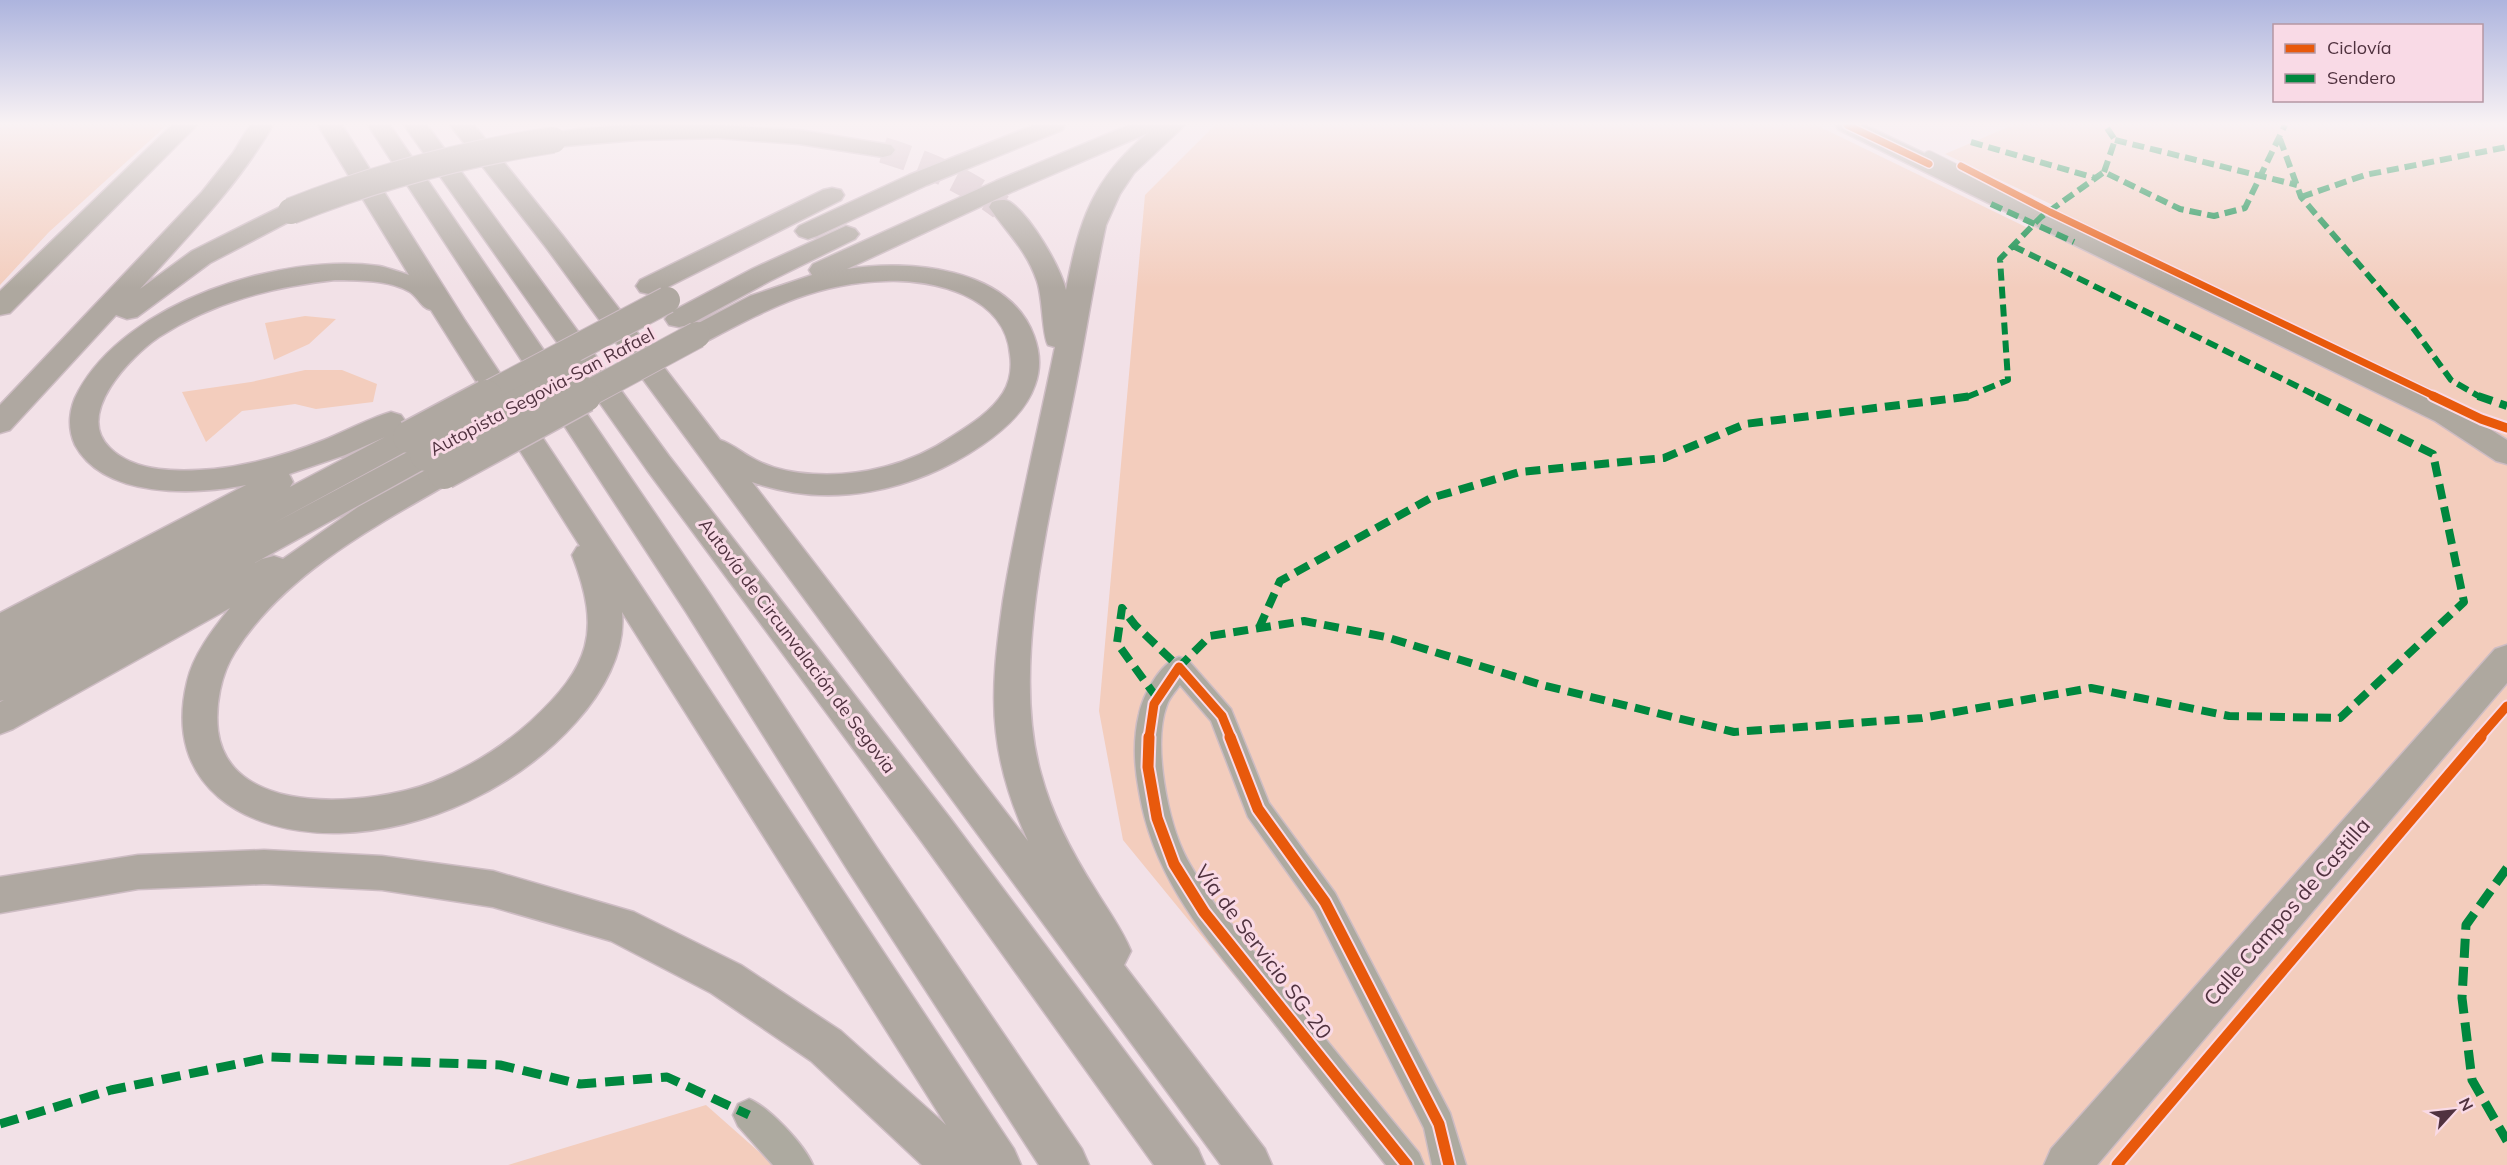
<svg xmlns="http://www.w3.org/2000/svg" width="2507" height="1165" font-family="Mulish,sans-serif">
<rect width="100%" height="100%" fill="#f2e1e7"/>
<path fill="#f3cdbd" d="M0,125H167L49,232L0,285Z
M1215,125H1816L2030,229L2057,207L1945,154L2013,125H2507V1165H1389L1123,840L1099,711L1145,195Z
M305,316L336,319L309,344L274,360L265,323Z
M305,370H342L377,384L373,402L316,409L295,404L242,411L206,442L182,392L251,382Z
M706,1105L774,1165H508Z"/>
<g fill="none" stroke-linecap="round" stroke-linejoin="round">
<path stroke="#d2bec5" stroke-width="26" stroke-dasharray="26 13" stroke-linecap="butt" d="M883,150C926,163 965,180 1001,207"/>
<g stroke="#cdbcc3" stroke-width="12">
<path id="service" d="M1929,156L1985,184"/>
</g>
<g stroke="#cdbcc3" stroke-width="3">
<path id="minor" d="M1179,657L1188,660L1231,709L1269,803L1335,893L1450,1113L1466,1165H1432L1424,1128L1315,911L1248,817L1211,721L1180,685C1176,691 1169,698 1167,705C1152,744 1168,823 1187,859C1195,874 1205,888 1214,903L1419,1153L1424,1165H1386C1347,1115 1307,1065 1268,1015C1212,944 1154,884 1139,791C1134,765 1133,739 1139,714C1143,695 1160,663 1179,657Z
M749,1099C769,1107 804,1144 813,1165H773L738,1126L733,1115L738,1104Z"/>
</g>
<g stroke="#cdbcc3" stroke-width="3">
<path id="secondary" d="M172,125H197L10,313L0,315V291Z
M1835,125H1865L2455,407L2507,440V464L2496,461L2435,421L1839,130Z
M2507,645V683L2097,1165H2044L2051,1149L2495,649Z"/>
</g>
<g stroke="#cdbcc3" stroke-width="3">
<path id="motorway" d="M250,125H273C237,187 188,236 140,289L192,251L282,206L291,204L300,206L303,211L300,216L210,263L137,317L127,319L116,315L10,430L0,433V405L202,192L233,153Z
M318,125H342L464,319L1014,1149L1021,1165H922L811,1061L711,993L611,941L493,907L382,890L264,884L138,889L0,913V877L138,855L264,850L382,856L493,871L634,912L741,965L841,1031L946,1125L622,612C626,653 602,693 576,722C518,787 426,831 339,833C246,835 162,786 187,682C193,655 213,629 230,608L13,729L0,734V702L4,700L0,701V613L246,485C195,495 104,499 75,445C67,428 69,408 78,392C126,302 282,252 379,266C389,268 399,272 409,275ZM335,280C358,281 388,279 410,292C418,297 421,308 431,310L580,546L577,547L572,555C602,632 590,667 530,722C502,747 468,768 433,782C374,805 230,820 218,731C215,705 221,674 235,652C285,573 377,525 455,480L459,473L455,466L444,462L433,466L358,507L283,559L274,556L262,559L184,602L437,462L441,455L437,448L426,445L415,448L274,523L416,446L420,439L416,432L405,429L397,431L406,422L401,415L391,412C368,419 346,431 324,440C289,454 252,465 214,469C181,472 135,473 110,448C74,414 131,356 159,337C213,302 272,287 335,280ZM385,437L290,487L293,482L289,474L345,455Z
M368,125H390L710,594L877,848L1082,1149L1089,1165H1039L849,872L686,612Z
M404,125H427L669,456L950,818L1198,1149L1205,1165H1154L922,842L647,470Z
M450,125H474L563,236L720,440C733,444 743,454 756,460C773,469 794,473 813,474C861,477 911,464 951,437C970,425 991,412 1003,393C1010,382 1012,367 1010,354C1005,296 934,279 886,281C815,283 768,309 707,341L697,344L687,341L683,335L687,329L750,296L812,275L809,270L813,264L996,181L1129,125H1185L1134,173L1120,194L1106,225C1093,283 1085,341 1073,399C1051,510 1010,664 1041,774C1052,815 1072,853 1095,889C1107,909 1122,929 1131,951L1124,965L1265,1149L1272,1165H1221L545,246ZM1148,133C1092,179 1079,222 1066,290C1060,266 1031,216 1010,202C1005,199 998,200 992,202L989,207C1007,233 1026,249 1037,281C1043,298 1042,335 1048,345L1055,347C1038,432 1017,515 1003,601C997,644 991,689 996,732C1000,770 1012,806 1028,841L752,482C830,510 915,491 982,445C1004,430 1026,411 1035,385C1041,369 1040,352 1034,336C1009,267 908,259 847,269L1014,191Z
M721,125L799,130L891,145L895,150L891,155L883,157L799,144L718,138L637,140L553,147L545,145L541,140L545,135C596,122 668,125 721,125Z
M1034,125H1066L1062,130L927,185L817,236L808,239L799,236L795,231L799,226L909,175Z
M832,188L841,190L844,195L841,200L658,292L649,294L640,292L636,286L640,280L823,190Z
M846,226L855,229L859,234L855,239L770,281L689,325L679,327L669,325L665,319L669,313L752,269Z"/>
</g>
<use href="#service" stroke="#adaaa0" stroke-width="10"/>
<use href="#minor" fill="#adaaa0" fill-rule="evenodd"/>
<use href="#secondary" fill="#aea89f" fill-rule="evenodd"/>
<use href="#motorway" fill="#afa8a1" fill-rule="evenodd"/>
<g stroke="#cdbcc3" stroke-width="28" stroke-linecap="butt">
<path id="motorway-bridge-far1" d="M291,211C376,177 462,154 553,140
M483,397L667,300
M532,397L577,373
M582,397L697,335"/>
</g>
<g stroke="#cdbcc3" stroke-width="35" stroke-linecap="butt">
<path id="motorway-bridge" d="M409,437L486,396
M426,455L535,396
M444,473L585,396"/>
</g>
<use href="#motorway-bridge-far1" stroke="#afa8a1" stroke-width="26"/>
<use href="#motorway-bridge" stroke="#afa8a1" stroke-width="32"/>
<path stroke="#00873e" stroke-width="6" stroke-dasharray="12 6" stroke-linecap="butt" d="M2280,139L2301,197L2411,325L2451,380L2480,397
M2115,140L2297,185
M1971,142L2095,178
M2104,172L2115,140L2105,125
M2301,197L2365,175L2507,147
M1991,204L2074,242
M2013,246L2319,397
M1967,397L2008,380L2000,259L2041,217L2104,172L2180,209L2214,216L2245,208L2285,125"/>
<path stroke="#00873e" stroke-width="8" stroke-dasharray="15 8" stroke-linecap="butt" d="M2478,396L2507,406
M1259,628L1280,581L1431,498L1520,472L1664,458L1745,424L1973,396
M1157,698L1117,643L1122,608L1135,625L1179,667L1210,636L1304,621L1386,637L1542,685L1734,732L1922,718L2091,688L2229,716L2340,718L2464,602L2433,454L2316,396"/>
<path stroke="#00873e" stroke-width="9" stroke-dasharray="19 9" stroke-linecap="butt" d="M2507,868L2466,925L2462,998L2472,1080L2507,1141
M0,1124L111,1090L271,1057L500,1065L580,1084L667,1077L749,1115"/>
<g stroke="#f9dae6" stroke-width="10">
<path id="cycleway-far2" d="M1847,125L1929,164
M1961,166L2050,212L2436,397"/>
</g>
<g stroke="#f9dae6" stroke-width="13">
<path id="cycleway-far1" d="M2433,396L2481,419L2507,428
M1149,738L1154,704L1179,667L1222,716L1231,738
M2479,738L2507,706"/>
</g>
<g stroke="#f9dae6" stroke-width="15">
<path id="cycleway" d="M1149,737L1148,767L1157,818L1174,864L1204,912L1407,1165
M1230,737L1258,809L1325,902L1439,1124L1449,1165
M2117,1165L2481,737"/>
</g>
<use href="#cycleway-far2" stroke="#e8590c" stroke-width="7"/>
<use href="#cycleway-far1" stroke="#e8590c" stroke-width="9"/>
<use href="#cycleway" stroke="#e8590c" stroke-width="11"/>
</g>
<linearGradient id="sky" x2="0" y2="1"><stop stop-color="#adb4de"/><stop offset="0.43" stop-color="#f9f2f4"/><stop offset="1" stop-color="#f9f2f4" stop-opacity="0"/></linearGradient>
<rect width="2507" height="288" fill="url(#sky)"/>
<g text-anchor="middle" stroke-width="6" stroke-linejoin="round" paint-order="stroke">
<g font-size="18" fill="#50323f" stroke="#f9dae6">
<text transform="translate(542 392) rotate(-28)" y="6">Autopista Segovia-San Rafael</text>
<text transform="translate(797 646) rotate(53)" y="6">Autovía de Circunvalación de Segovia</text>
</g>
<g font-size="21" fill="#50323f" stroke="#f9dae6">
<text transform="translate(2287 912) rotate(-49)" y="7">Calle Campos de Castilla</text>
<text transform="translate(1263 952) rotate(53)" y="7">Vía de Servicio SG-20</text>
</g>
</g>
<rect x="2273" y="24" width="210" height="78" fill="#f9dae6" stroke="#b597a3" stroke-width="1.5"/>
<rect x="2285" y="44" width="30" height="9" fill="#e8590c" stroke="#b597a3" stroke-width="1.5"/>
<text x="2327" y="54" font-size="18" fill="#50323f">Ciclovía</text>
<rect x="2285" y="74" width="30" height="9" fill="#00873e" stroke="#b597a3" stroke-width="1.5"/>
<text x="2327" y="84" font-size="18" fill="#50323f">Sendero</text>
<g transform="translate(2453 1111) rotate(63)" stroke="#f9dae6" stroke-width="4.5" paint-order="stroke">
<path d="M0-4.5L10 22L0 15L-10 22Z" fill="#50323f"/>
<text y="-9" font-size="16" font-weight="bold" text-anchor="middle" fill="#50323f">N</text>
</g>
</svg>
